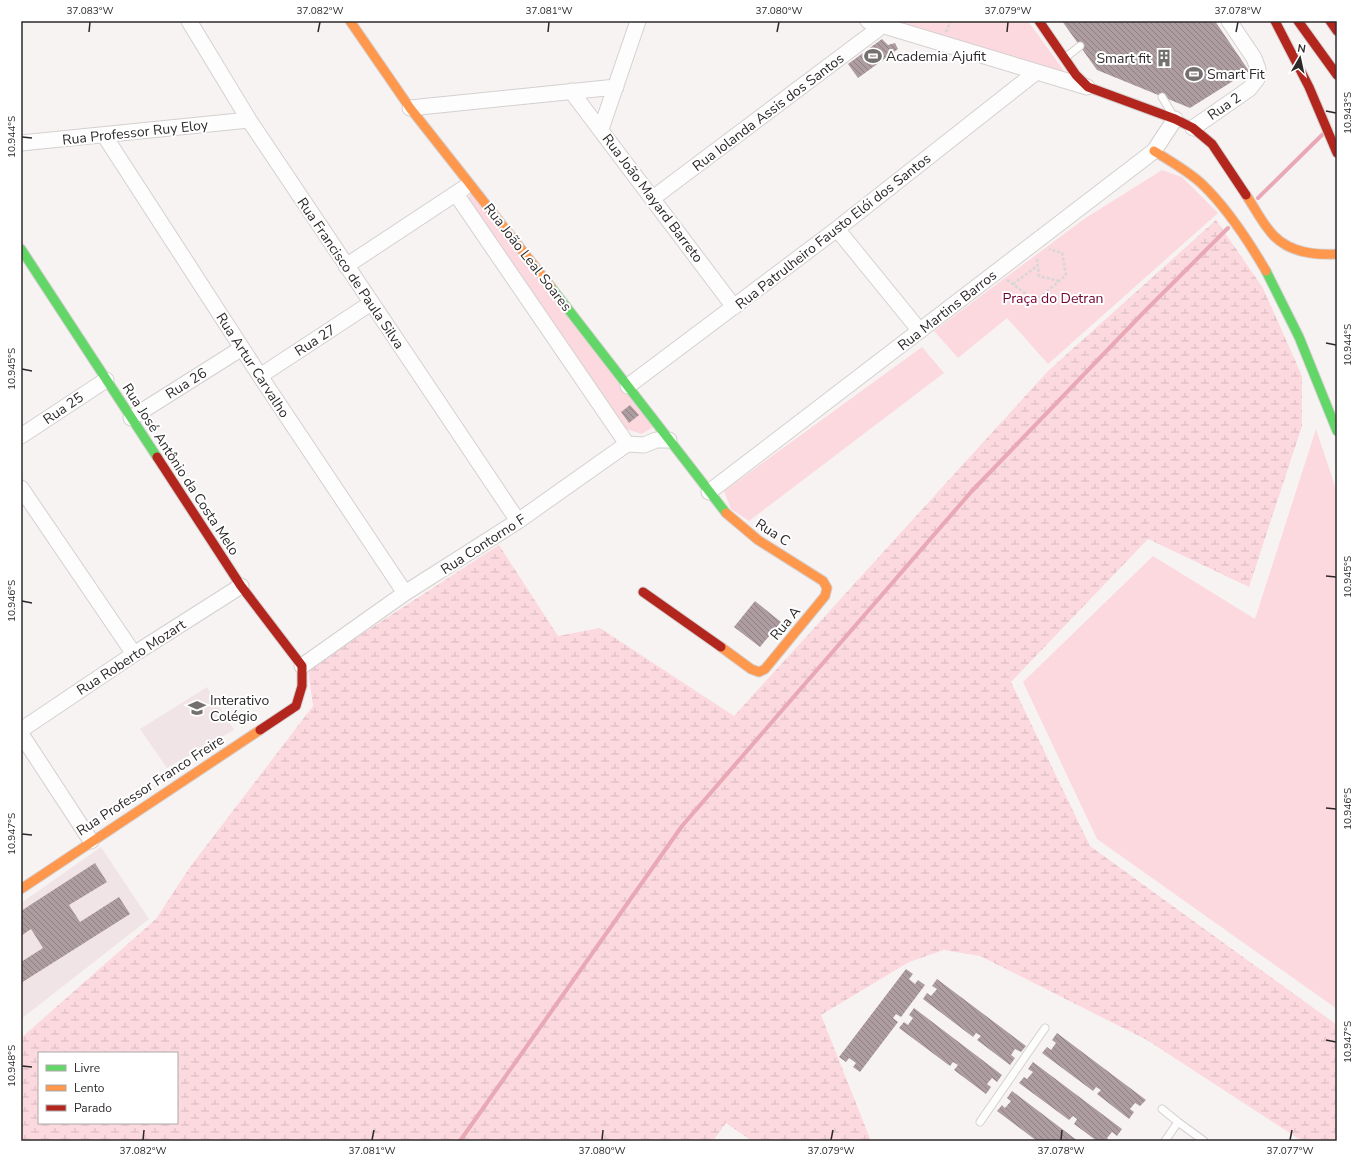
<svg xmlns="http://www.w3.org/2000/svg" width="1358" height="1162" font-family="'Nunito Sans',sans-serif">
<defs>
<pattern id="wetland-marsh" width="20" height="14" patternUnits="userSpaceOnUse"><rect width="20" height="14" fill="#fbd9df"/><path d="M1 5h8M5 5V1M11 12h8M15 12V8" fill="none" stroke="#d7bac0"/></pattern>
<pattern id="building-back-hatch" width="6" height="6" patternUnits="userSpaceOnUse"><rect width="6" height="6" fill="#ae9da0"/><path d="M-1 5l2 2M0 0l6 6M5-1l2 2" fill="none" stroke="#8e8083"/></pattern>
</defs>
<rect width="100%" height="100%" fill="#f8f3f3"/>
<path fill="#f1e4e6" d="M207,687L234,730L167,768L140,729Z
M101,847L149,919L21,1019V903Z"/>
<path fill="#fbd9df" d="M897,21H1028L1067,75Z
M1162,170L1182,177L1218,213L1048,364L1007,318L958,358L934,331L1084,219Z
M473,192L653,427L642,434L623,428L466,200Z
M922,347L944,373L749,521L731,509L724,491Z
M1316,429L1337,492V1009L1097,839L1023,682L1153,556L1255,619Z"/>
<path fill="url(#wetland-marsh)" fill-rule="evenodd" d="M1216,220L1263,288L1302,376V426L1249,587L1148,539L1011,682L1090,846L1337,1025V1141H1302L1147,1040L980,956L944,950L909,962L821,1015L871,1141H752L726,1123L713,1141H21V1038L156,919L190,867L313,706L308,669L499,545L558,636L600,628L734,716L1048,371ZM39,1053H177V1123H39Z"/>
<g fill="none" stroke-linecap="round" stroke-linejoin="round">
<path stroke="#e8a8b5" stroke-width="4" d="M1258,198L1323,134
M460,1141L682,826L971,492L1143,313L1228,228"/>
</g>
<path fill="url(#building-back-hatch)" d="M1062,21H1215L1249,71L1190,108L1097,70Z
M882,39L888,45L895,43L898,49L858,78L848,64Z
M630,405L639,415L629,423L621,412Z
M755,601L781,622L760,647L734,627Z
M95,863L107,882L69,905L80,922L119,897L130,914L21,983V962L43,948L31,929L21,936V911Z
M906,969L913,974L909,979L915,984L918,980L925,985L901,1017L896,1014L893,1018L898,1022L860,1072L853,1067L856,1063L849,1058L846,1062L839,1057Z
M937,979L1026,1046L1021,1052L1015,1049L1011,1055L1015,1058L1010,1065L977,1040L981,1036L976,1033L973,1037L923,999L927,993L931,996L937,989L932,986Z
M914,1008L1002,1075L997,1082L992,1078L987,1084L991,1087L986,1094L954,1070L958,1065L953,1062L950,1066L899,1028L904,1022L908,1025L913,1018L909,1015Z
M1057,1033L1146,1100L1140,1106L1135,1103L1130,1109L1134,1112L1129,1119L1097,1094L1101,1090L1096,1087L1093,1091L1042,1053L1047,1047L1051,1050L1056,1043L1052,1040Z
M1033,1062L1122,1129L1117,1136L1112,1132L1107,1138L1110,1141H1097L1074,1124L1077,1119L1073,1116L1069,1120L1019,1083L1024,1077L1027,1079L1033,1072L1028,1069Z
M1012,1091L1078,1141H1037L997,1111L1002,1105L1005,1108L1011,1101L1007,1098Z"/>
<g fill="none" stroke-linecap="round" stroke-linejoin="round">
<g stroke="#d4d0d0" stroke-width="9">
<path id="lane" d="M1066,57L1080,46
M1162,97L1171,112
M1162,1109L1178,1122
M980,1122L1045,1028
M1165,1141L1178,1122L1204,1141"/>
</g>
<g stroke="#d4d0d0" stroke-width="17">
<path id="street" d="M189,21L249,120L518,521
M868,21L1087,87
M571,91L734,307
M410,108L616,87
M1193,128L1249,89L1257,79L1258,69L1254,58L1229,21
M601,129L638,21
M104,135L260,376L405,593
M21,143L249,120
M456,194L627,444
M653,198L882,26
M837,229L920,331
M346,266L464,188
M260,376L371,303
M628,386L837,229L1035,73
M131,418L242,348
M21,436L106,380
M21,488L134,654
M709,492L1154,151L1175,119
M302,666L405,593L518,521L627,444L644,445L656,440H669
M21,730L134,654L241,586
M21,734L91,841"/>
</g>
<g stroke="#d4d0d0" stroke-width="11">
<path id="fast" d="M21,249L157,457
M1266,271L1299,337L1337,431
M551,287L726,513"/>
</g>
<g stroke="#d4d0d0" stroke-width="11">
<path id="slow" d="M350,21L410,108L551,287
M1154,151C1170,161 1188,171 1202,184C1228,209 1248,240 1266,271
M1246,195C1255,208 1263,225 1274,236C1291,253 1315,255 1337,254
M721,647L751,669L759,672L765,669L825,596L827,588L823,581L758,540L726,513
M21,889L260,730"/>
</g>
<g stroke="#d4d0d0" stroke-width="11">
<path id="jam" d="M1039,21L1076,75L1088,87L1175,119L1193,128L1212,144L1246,195
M1275,21L1309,87L1337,153
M1298,21L1337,75
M1330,21L1337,31
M157,457L241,586L302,666V686L296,706L260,730
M643,592L721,647"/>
</g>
<path stroke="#d8d6d6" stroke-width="2.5" stroke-dasharray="3 2" stroke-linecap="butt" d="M946,32L951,21
M1037,259L1039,276L1059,281
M1007,280L1036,301L1066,275L1062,253L1049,249
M1013,284L1037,266"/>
<use href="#lane" stroke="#fefdfd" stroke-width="7"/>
<use href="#street" stroke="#fefdfd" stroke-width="15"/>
<use href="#fast" stroke="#63d668" stroke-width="9"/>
<use href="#slow" stroke="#ff974d" stroke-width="9"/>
<use href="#jam" stroke="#b3261e" stroke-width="9"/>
</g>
<path fill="none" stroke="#2d292a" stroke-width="1.5" d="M89,32L90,22M318,32L320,22M548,32L549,22M777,32L779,22M1007,32L1008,22M1236,32L1238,22M1326,111L1336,113M22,137L32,138M1326,343L1336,345M22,369L32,371M1326,576L1336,577M22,601L32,603M1326,808L1336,809M22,834L32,835M1326,1040L1336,1042M22,1066L32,1067M143,1140L144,1130M372,1140L374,1130M602,1140L603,1130M831,1140L833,1130M1061,1140L1062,1130M1290,1140L1292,1130"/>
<defs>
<g id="stadium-bare" transform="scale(1.38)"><path d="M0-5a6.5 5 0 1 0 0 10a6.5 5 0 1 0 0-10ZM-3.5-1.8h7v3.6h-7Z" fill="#747070" stroke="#fff" stroke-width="2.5" paint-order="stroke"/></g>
<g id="building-bare" transform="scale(1.38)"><path d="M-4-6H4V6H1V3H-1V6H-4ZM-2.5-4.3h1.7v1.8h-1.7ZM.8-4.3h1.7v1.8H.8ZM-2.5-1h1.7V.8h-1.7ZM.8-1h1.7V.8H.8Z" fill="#747070" stroke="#fff" stroke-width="2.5" paint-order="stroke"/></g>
<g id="school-bare" transform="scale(1.38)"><path d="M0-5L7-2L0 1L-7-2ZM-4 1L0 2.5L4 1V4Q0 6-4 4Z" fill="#747070" stroke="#fff" stroke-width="2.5" paint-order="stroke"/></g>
</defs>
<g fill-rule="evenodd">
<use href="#stadium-bare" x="873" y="56"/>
<use href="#building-bare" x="1164" y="58"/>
<use href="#stadium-bare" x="1194" y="74"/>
<use href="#school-bare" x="197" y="708"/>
</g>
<g text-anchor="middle" stroke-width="4" stroke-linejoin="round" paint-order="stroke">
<g font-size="14" fill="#2d292a" stroke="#fff" text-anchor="start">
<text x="886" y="61">Academia Ajufit</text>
<text x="1151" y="63" text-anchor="end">Smart fit</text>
<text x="1207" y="79">Smart Fit</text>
<text x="210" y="705">Interativo<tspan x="210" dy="16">Colégio</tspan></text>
</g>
<g font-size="14" fill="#2d292a" stroke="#fff">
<text transform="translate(1224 106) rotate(-35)" y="5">Rua 2</text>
<text transform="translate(768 112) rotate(-37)" y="5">Rua Iolanda Assis dos Santos</text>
<text transform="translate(135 132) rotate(-6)" y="5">Rua Professor Ruy Eloy</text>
<text transform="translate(653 198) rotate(53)" y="5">Rua João Mayard Barreto</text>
<text transform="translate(833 231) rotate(-38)" y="5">Rua Patrulheiro Fausto Elói dos Santos</text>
<text transform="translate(528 257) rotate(52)" y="5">Rua João Leal Soares</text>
<text transform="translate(351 273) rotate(56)" y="5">Rua Francisco de Paula Silva</text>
<text transform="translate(947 310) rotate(-38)" y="5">Rua Martins Barros</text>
<text transform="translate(315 340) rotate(-33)" y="5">Rua 27</text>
<text transform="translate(253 365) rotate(57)" y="5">Rua Artur Carvalho</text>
<text transform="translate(186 383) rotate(-32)" y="5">Rua 26</text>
<text transform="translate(63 408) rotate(-34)" y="5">Rua 25</text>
<text transform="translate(181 469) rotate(57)" y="5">Rua José Antônio da Costa Melo</text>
<text transform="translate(773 532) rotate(33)" y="5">Rua C</text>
<text transform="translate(483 544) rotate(-33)" y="5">Rua Contorno F</text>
<text transform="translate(785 623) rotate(-51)" y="5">Rua A</text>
<text transform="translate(131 657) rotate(-33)" y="5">Rua Roberto Mozart</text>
<text transform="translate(150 785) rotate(-33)" y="5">Rua Professor Franco Freire</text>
</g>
<g font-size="14" fill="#720230" stroke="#fff">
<text x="1053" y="303">Praça do Detran</text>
</g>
</g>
<rect width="1358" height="1162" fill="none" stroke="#ffffff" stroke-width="44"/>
<rect x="38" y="1052" width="140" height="72" fill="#ffffff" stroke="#aba9aa"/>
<rect x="46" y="1065" width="20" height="6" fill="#63d668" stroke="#aba9aa"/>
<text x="74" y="1072" font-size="12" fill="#2d292a">Livre</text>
<rect x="46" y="1085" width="20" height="6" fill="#ff974d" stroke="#aba9aa"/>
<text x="74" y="1092" font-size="12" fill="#2d292a">Lento</text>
<rect x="46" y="1105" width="20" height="6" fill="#b3261e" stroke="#aba9aa"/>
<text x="74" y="1112" font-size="12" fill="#2d292a">Parado</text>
<g transform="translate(1300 58) rotate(9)" stroke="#ffffff" stroke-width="3" paint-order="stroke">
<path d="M0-3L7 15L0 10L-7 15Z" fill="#2d292a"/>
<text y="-6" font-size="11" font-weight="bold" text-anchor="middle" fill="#2d292a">N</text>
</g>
<rect x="22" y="22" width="1314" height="1118" fill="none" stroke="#2d292a" stroke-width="1.5"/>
<g font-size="10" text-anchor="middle" fill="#2d292a">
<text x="90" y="14">37.083°W</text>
<text x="320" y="14">37.082°W</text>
<text x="549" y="14">37.081°W</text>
<text x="779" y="14">37.080°W</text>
<text x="1008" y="14">37.079°W</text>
<text x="1238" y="14">37.078°W</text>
<text transform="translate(1347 113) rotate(-90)" y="4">10.943°S</text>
<text transform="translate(11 137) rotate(-90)" y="4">10.944°S</text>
<text transform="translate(1347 345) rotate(-90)" y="4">10.944°S</text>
<text transform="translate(11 369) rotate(-90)" y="4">10.945°S</text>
<text transform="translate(1347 577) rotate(-90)" y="4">10.945°S</text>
<text transform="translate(11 601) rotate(-90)" y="4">10.946°S</text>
<text transform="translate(1347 809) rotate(-90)" y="4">10.946°S</text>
<text transform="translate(11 834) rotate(-90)" y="4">10.947°S</text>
<text transform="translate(1347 1042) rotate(-90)" y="4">10.947°S</text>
<text transform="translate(11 1066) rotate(-90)" y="4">10.948°S</text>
<text x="143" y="1154">37.082°W</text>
<text x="372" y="1154">37.081°W</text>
<text x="602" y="1154">37.080°W</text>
<text x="831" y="1154">37.079°W</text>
<text x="1061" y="1154">37.078°W</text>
<text x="1290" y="1154">37.077°W</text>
</g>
</svg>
